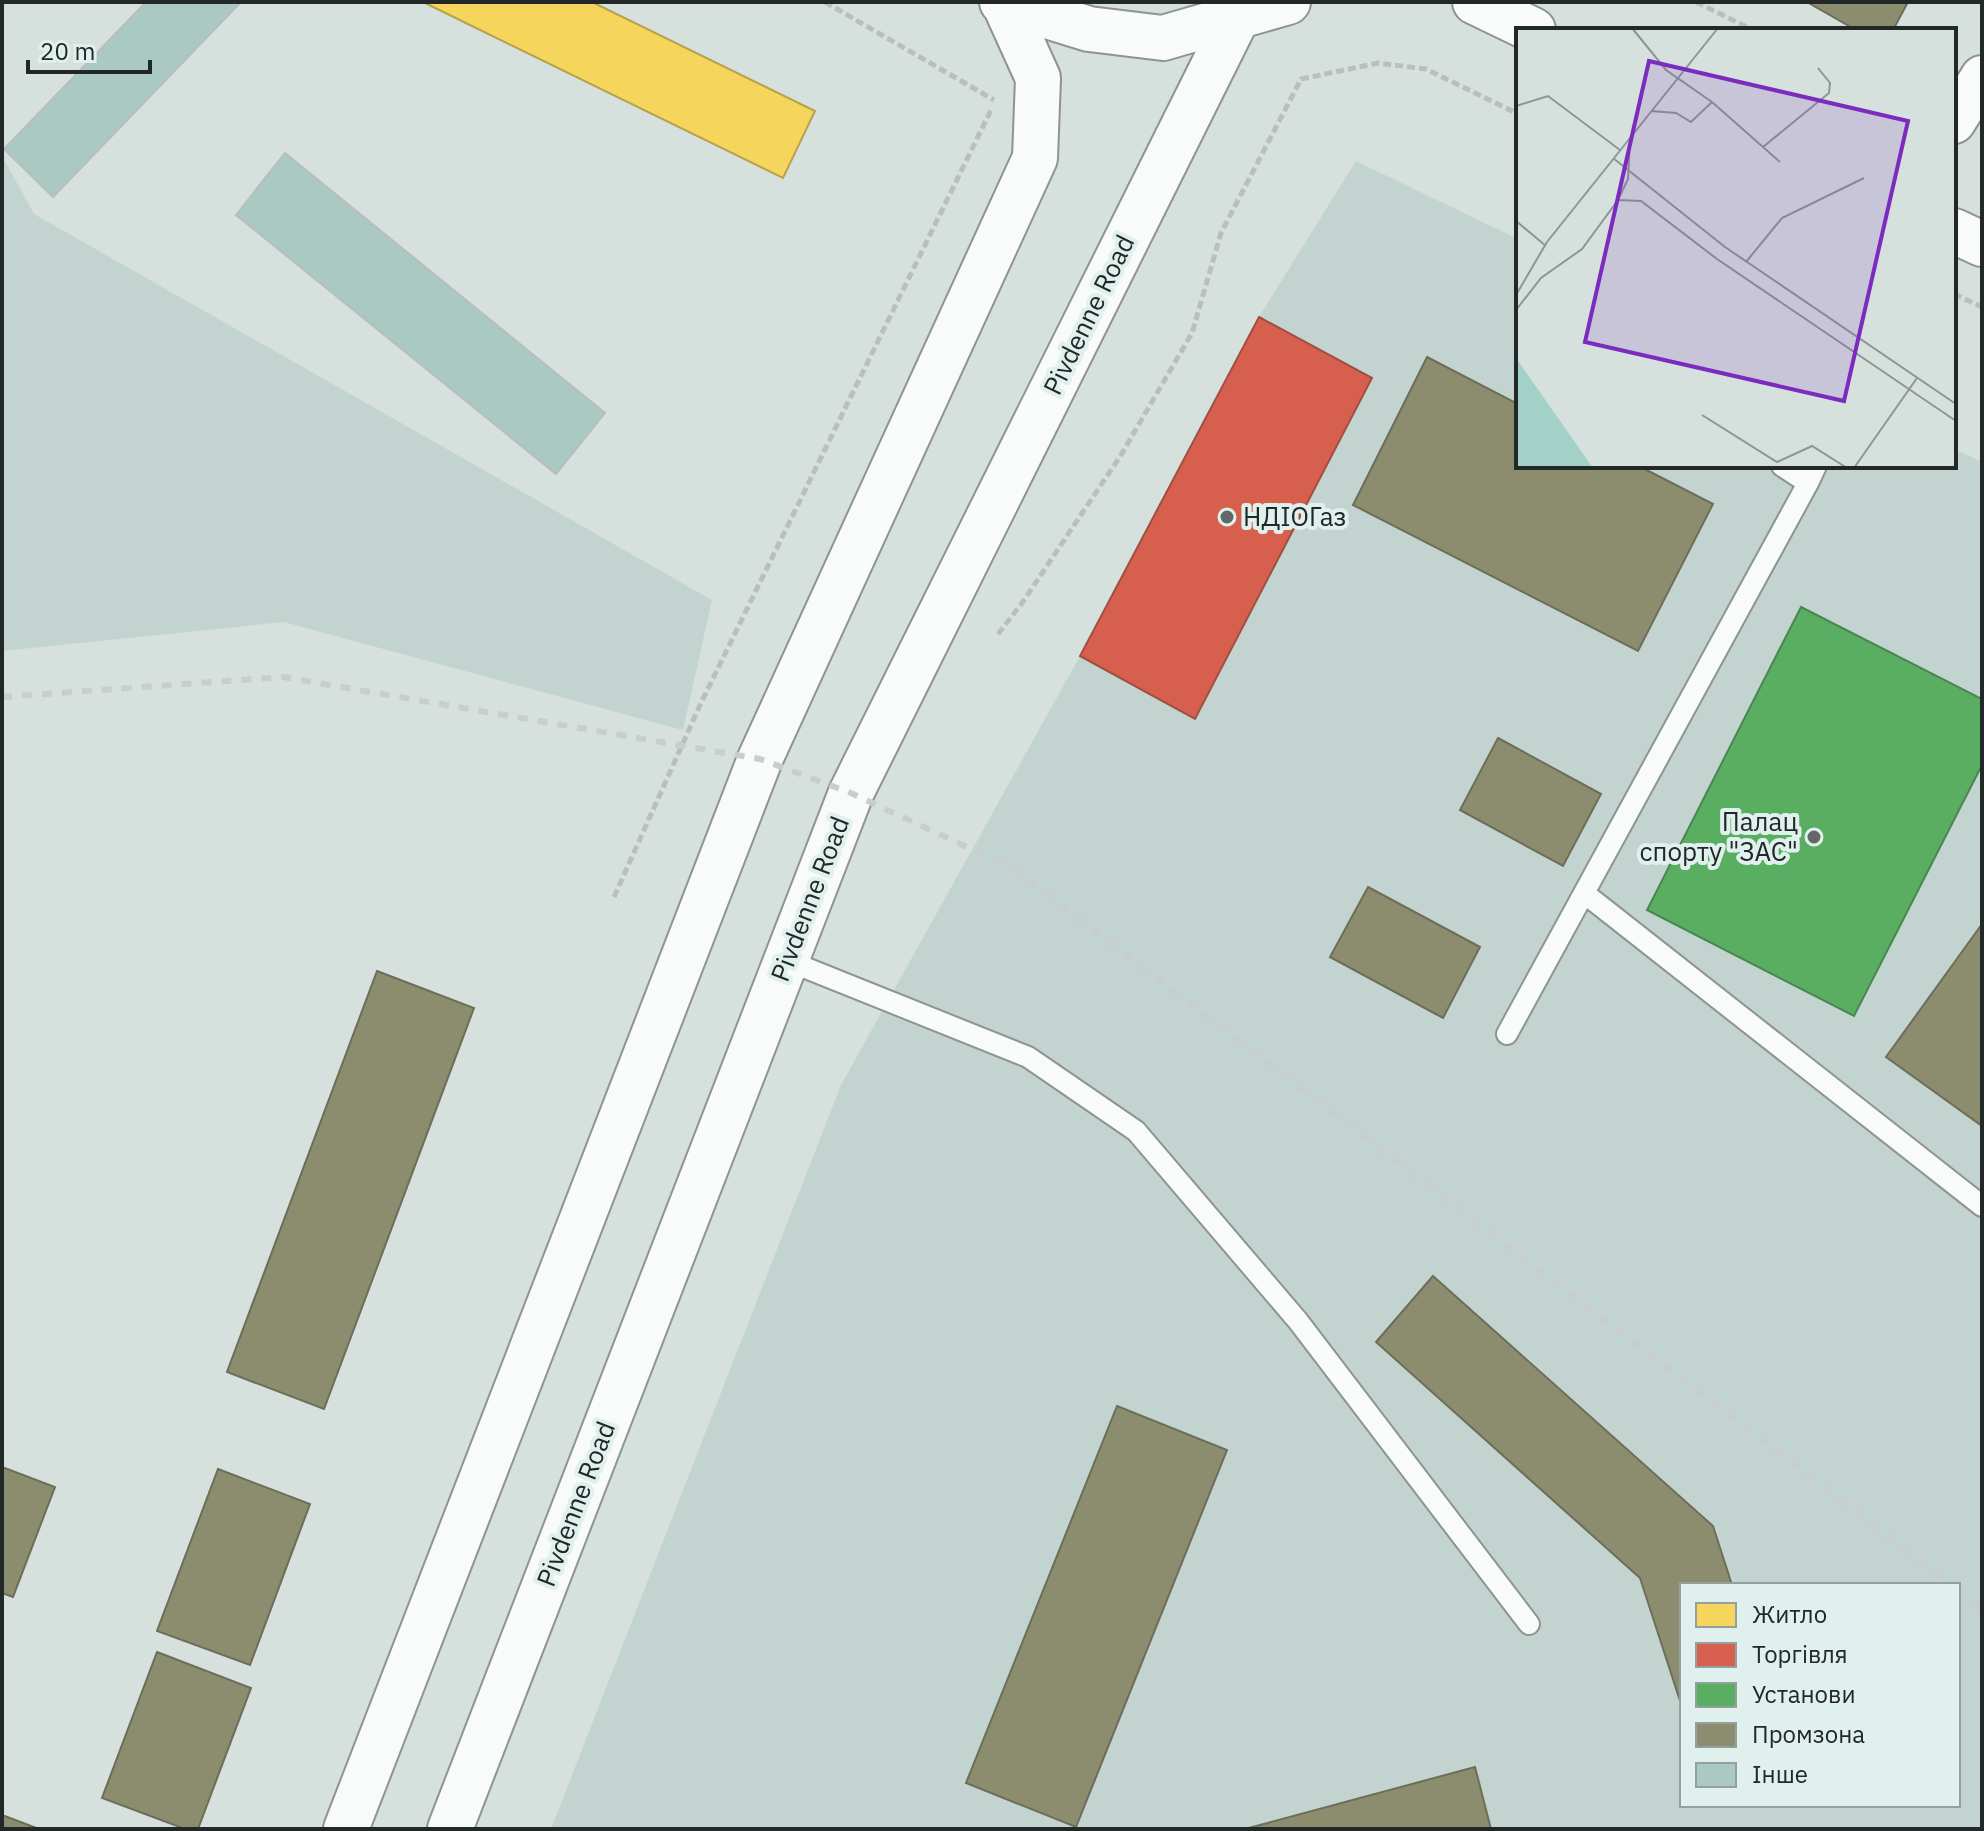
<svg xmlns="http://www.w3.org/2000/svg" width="1984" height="1831" font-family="'IBM Plex Sans',sans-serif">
<rect width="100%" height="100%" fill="#d6e0dd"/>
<path fill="#c3d4d0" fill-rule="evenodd" d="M2,156L34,214L712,600L683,730L284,622L2,651Z
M1356,161L1518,239V466H1954V449L1982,462V1829H551L841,1085L1080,656L1259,317ZM1682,1585H1958V1805H1682Z"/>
<path fill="#f6d55c" stroke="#b6a14c" stroke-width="2" d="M423,2H592L815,111L783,178Z"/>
<path fill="#d6604d" stroke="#a04f42" stroke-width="2" d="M1259,317L1372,378L1195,719L1080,656Z"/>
<path fill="#5aae61" stroke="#498650" stroke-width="2" d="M1801,607L1982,699V765L1854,1016L1647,910Z"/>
<path fill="#8c8c6e" stroke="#6c6e59" stroke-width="2" d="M1807,2H1908L1893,30H1856Z
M1427,357L1518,404V466H1639L1713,504L1638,651L1353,505Z
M1498,738L1601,794L1563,866L1460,810Z
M1368,887L1480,947L1443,1018L1330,957Z
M1982,924V1126L1886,1057Z
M377,971L474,1008L324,1409L227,1372Z
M1433,1276L1713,1526L1732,1585H1682V1707L1640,1578L1376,1342Z
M1117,1406L1227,1450L1076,1827L966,1783Z
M2,1467L55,1487L13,1597L2,1593Z
M218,1469L310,1504L250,1665L157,1631Z
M157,1652L251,1688L198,1829H185L102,1798Z
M1475,1767L1491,1829H1245Z
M2,1815L39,1829H2Z"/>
<path fill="#abc9c3" stroke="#b7bebc" stroke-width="2" d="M146,2H241L53,197L4,149Z
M285,153L605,413L556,474L236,215Z"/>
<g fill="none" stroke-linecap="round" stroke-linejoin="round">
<g stroke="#8d9492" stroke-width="24">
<path id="lane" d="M1782,466L1808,483
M1584,893L1982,1206
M786,960L1028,1057L1136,1131L1298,1321L1529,1624
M1507,1034L1808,483L1816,466"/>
</g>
<g stroke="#8d9492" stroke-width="46">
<path id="street" d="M1954,122L1982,77"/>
</g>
<g stroke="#8d9492" stroke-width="48">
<path id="secondary" d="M1002,2L1089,29L1163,38L1288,2
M1475,2L1533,30
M1954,231L1982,244
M346,1829L760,759L1035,158L1038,78L1004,3
M450,1829L851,793L1238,16L1243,2"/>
</g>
<path stroke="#bbbebd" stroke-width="5" stroke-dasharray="8 4" stroke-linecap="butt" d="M825,2L994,100
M1696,2L1753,30
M1954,294L1982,307
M998,634L1022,603L1121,455L1192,333L1221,233L1301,79L1378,63L1426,69L1518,114
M614,897L700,705L992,108"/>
<use href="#lane" stroke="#f9fafa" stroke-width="20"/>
<use href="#street" stroke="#f9fafa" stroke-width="42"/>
<use href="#secondary" stroke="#f9fafa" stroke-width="44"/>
<path stroke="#cacdcd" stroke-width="6" stroke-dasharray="10 10" stroke-linecap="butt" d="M2,697L283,677L760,759L851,793L1012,868L1952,1585
M1958,1590L1982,1608"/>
</g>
<g fill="#616867" stroke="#e0f0ed" stroke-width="3">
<circle cx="1227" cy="517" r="8"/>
<circle cx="1814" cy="837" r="8"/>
</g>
<g text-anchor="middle" stroke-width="8" stroke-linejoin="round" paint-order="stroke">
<g font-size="26" fill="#222827" stroke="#e0f0ed">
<text transform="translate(1089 315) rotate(-64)" y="9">Pivdenne Road</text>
<text transform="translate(810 899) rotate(-69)" y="9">Pivdenne Road</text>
<text transform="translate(576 1504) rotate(-69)" y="9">Pivdenne Road</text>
</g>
<g font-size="26" fill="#222827" stroke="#e0f0ed" text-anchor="start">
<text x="1243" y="526">НДІОГаз</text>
<text x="1798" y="831" text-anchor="end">Палац<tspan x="1798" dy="30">спорту "ЗАС"</tspan></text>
</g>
</g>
<g transform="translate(1516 28)">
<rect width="440" height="440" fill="#d6e0dd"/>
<path d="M0,330L77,440H0Z" fill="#a3d1c7"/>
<path fill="none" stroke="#8e9694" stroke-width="2" d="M116,0L150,42L196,74L264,134M0,78L32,68L104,122M135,83L160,85L175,94L196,74M247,119L313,65L314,55L302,40M97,130L209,219L440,376M102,172L125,173L201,231L440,393M0,193L30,218M230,234L266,190L348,150M0,267L31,214L202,0M0,282L25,250L66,221L102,172L112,151L114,112M186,387L261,434L296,418L331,440M338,440L401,350"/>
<path fill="#7b2cbf" fill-opacity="0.15" stroke="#7b2cbf" stroke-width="4" d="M133,33L392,93L328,373L69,314Z"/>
<rect width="440" height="440" fill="none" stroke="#222827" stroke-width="4"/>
</g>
<rect width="1984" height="1831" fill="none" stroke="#222827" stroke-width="8"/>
<rect x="1680" y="1583" width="280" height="224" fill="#e0f0ed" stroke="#94a09e" stroke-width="2"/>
<rect x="1696" y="1603" width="40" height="24" fill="#f6d55c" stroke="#94a09e" stroke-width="2"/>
<text x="1752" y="1623" font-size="24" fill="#222827">Житло</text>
<rect x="1696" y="1643" width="40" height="24" fill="#d6604d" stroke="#94a09e" stroke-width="2"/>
<text x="1752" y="1663" font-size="24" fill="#222827">Торгівля</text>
<rect x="1696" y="1683" width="40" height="24" fill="#5aae61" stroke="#94a09e" stroke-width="2"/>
<text x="1752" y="1703" font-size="24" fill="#222827">Установи</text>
<rect x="1696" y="1723" width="40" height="24" fill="#8c8c6e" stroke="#94a09e" stroke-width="2"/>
<text x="1752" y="1743" font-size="24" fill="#222827">Промзона</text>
<rect x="1696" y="1763" width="40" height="24" fill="#abc9c3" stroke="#94a09e" stroke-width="2"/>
<text x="1752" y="1783" font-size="24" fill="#222827">Інше</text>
<path d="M28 60v12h122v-12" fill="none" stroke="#222827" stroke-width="4"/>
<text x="40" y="60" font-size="24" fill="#222827" stroke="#e0f0ed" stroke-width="6" paint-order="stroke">20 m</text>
</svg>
